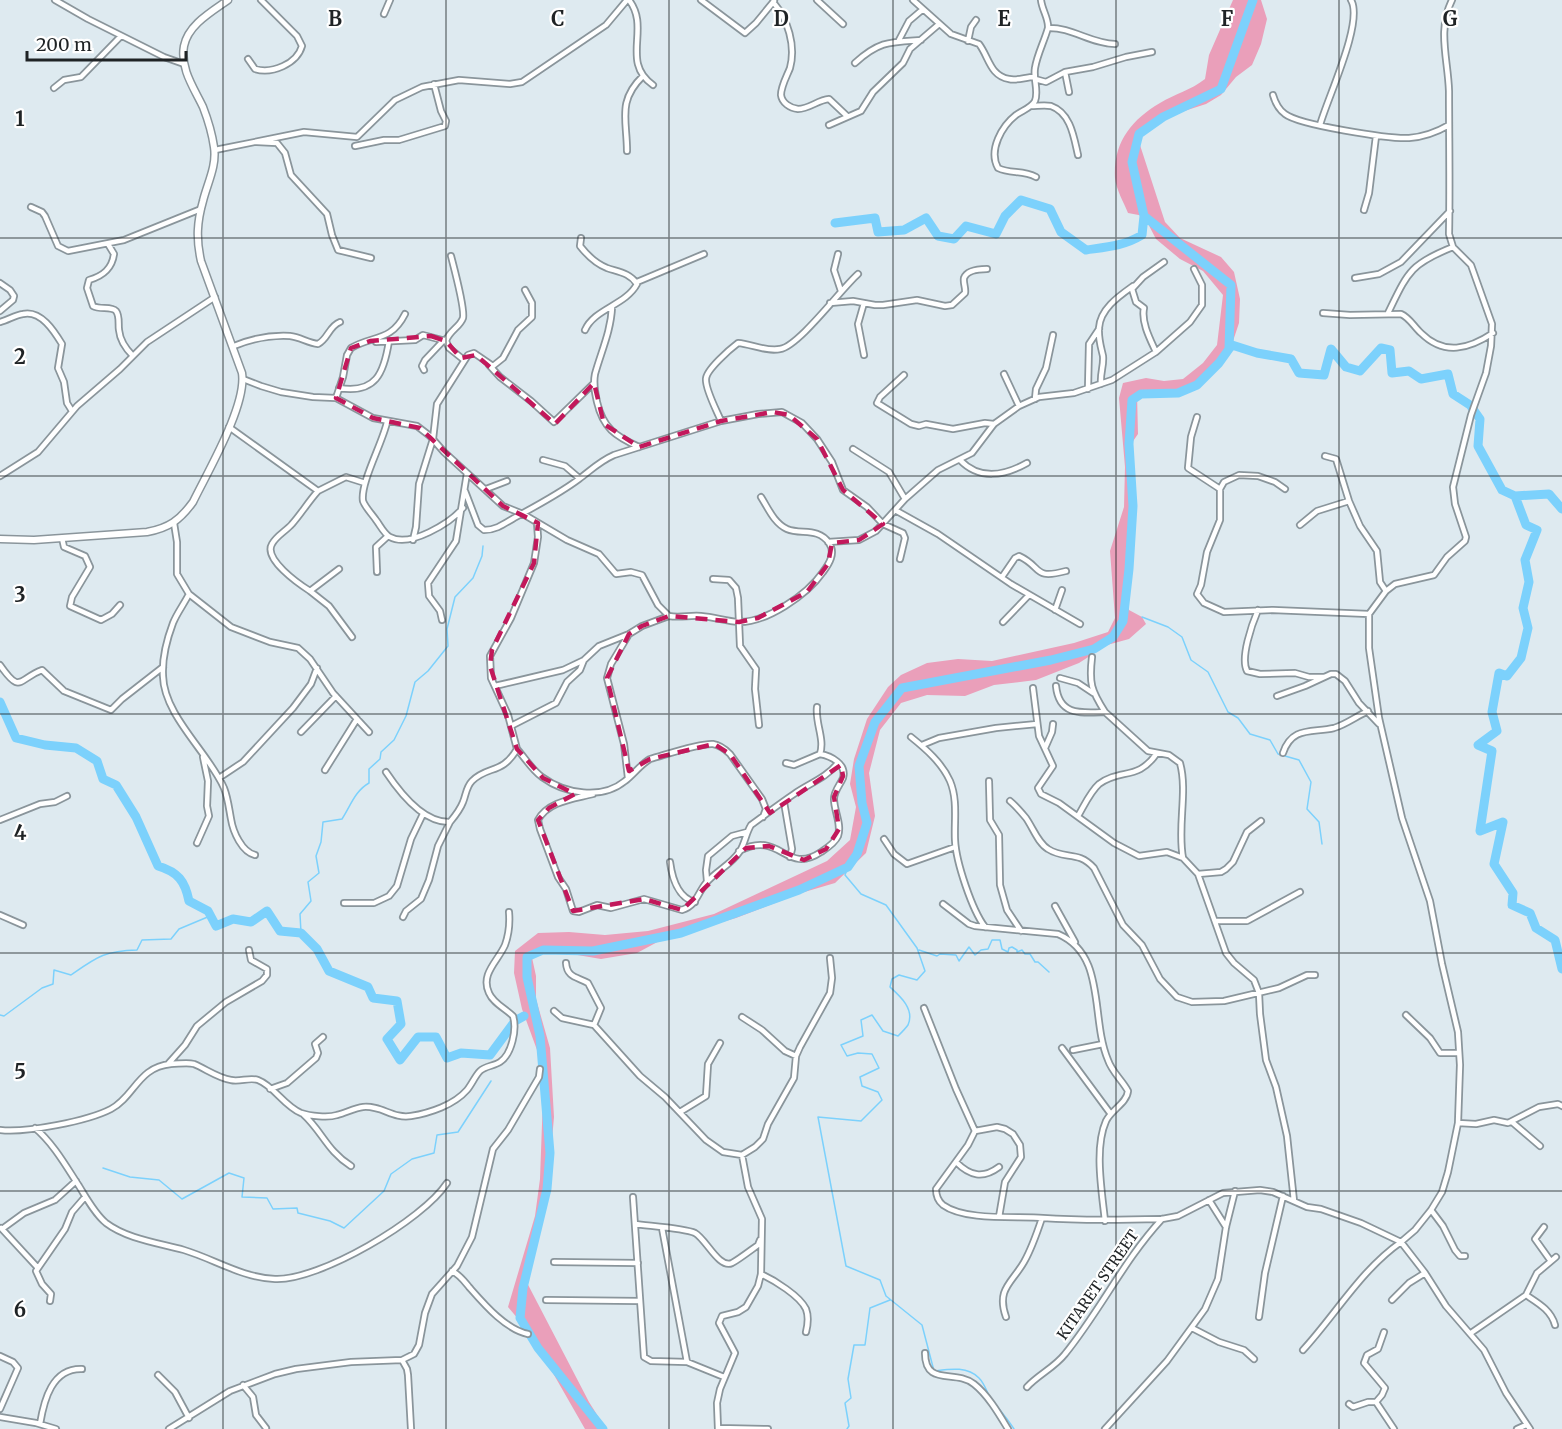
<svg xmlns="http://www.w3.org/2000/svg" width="1562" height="1429" font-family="Merriweather,serif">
<rect width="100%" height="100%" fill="#deeaf0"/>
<path fill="#ea9fba" d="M1233,0H1261L1267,19L1261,44L1252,65L1236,77L1221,95L1206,104L1175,114L1148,128L1139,142L1165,222L1180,238L1221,257L1234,272L1240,299L1239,323L1229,353L1213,372L1182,393L1137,394L1138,434L1129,447L1133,504L1128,544L1131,557L1127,573L1129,610L1142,617L1146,624L1129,639L1107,645L1079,663L1036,680L994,685L965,696L927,695L901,703L880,730L869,773L875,816L866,853L835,883L801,893L736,918L663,939L637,953L601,959L548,950L531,953L536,976V999L550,1048L554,1117L549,1173L542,1212L524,1277L589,1402L606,1429H585L530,1333L508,1307L535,1216L540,1179L544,1069L522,1009L514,973L515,951L538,933L569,932L605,935L648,931L714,914L827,861L850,840L856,807L850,784L854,759L867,719L888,687L901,675L927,663L958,659L992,661L1074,643L1108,632L1115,618L1110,551L1124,507L1125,467L1119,398L1123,383L1146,378L1164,381L1183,379L1203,363L1217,345L1223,295L1203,271L1180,259L1156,239L1144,216L1128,213C1124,203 1116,189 1115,178C1113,143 1131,120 1160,103C1175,94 1191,90 1205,79L1209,55Z"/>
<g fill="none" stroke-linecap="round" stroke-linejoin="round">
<path stroke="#7cd1fc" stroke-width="1.5" d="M1142,617L1168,627L1182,637L1191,660L1208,672L1228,712L1238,718L1250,734L1270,740L1278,754L1299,760L1311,782L1307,809L1319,822L1322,844
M848,867L845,875L861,894L886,905L917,948L925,971L917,980L899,975L892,979L890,987C900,996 915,1009 908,1025C906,1028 901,1033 898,1036L883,1031L872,1015L861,1020L863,1036L841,1045L847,1056L858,1053L872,1054L879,1068L860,1077L862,1086L878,1092L882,1100L861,1121L818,1117L846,1266L880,1280L886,1296L922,1325L934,1371C950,1369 967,1366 979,1378C985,1384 987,1393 991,1399C999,1409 1007,1418 1014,1429
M301,933L300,914L311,901L308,882L319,873L316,856L321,842L323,822L342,819C351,805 355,791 369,783V769L380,759L381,752L394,740L406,716L415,682L428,671L448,646L447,629L455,597L473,578L482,556L483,546
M919,950L937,956L940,954L956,955L959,961L969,947L975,955L981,950L988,949L992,940H1000L1002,949L1008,952L1009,948L1012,947L1017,950V952L1022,950L1025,954H1030L1035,962H1038L1049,972
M0,1015L4,1016L42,988L53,984L54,970L71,975C97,957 104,951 137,950L142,940L171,939L179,929L210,916
M103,1168L130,1177L159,1180L182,1199L229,1173L244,1178L242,1197L267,1198L273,1209L297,1208L298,1213L330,1221L344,1228L384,1191L391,1174L412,1159L434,1153L437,1135L458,1132L491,1081
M847,1429L849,1426L845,1403L851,1398L848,1379L854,1345H865L870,1308L890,1300"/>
<path stroke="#7cd1fc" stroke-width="9" d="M835,223L875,218L878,232L904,230L926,218L938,236L954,239L966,226L996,234L1005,216L1021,200L1050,209L1061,232L1086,250C1107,247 1124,246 1142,235L1144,216
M1232,345L1257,353L1291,359L1299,373L1324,375L1331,349L1346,367L1360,371L1381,348L1390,350L1392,373L1409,371L1421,379L1448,374L1453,394L1470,405L1480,419L1478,446L1502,490L1515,496L1549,494L1562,509
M1515,496L1526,525L1537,530L1525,560L1529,582L1523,608L1528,628L1521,658L1507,676L1499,673L1492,712L1497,731L1478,745L1492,751L1480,831L1503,822L1494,864L1513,893L1512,905L1530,913L1536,928L1555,940L1562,969
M0,702L16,738L45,745L76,748L97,761L103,779L116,785L136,817L158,866C178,872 185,881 189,901L208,911L216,926L233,919L251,922L267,911L280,931L301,933L317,949L329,971L368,987L373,998L397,1001L401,1024L387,1039L400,1060L418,1037H436L447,1058L461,1053L490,1055L515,1021L524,1016
M603,1429L538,1348L520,1318L523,1288L547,1189L550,1153L540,1036L527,977V957L543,950L593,951L681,933L799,890L848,867L857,854L867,823L862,803L859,766L875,722L902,688L1051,660L1094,649L1113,637L1123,621L1129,569L1133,506L1129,444L1132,400L1141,394L1178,393L1197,385L1219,363L1229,349L1231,285L1144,216L1132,162L1139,134L1163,117L1221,89L1253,0"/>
<g stroke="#8a959b" stroke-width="8">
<path id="minor" d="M55,0L88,19L164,57L184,64
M629,0C651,28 620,62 653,85
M701,0L745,33L756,23L774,1
M817,0L843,24
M913,0L951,34L979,44C989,57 990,76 1009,79C1017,81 1026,77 1034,77
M1452,0C1437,30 1448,59 1449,91C1449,138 1450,186 1449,234L1453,247L1471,265L1492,324L1491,346L1486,373L1471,415L1453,487L1455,504L1466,537L1465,541L1447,557L1434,575L1395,584L1386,591L1369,614V648L1379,718L1402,818L1430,901L1442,964L1458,1032L1460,1065L1458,1123L1448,1172L1442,1192L1431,1210L1415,1230L1401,1242L1425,1273L1446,1306L1484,1350L1506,1393L1530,1429
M773,2C788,19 796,46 790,68C787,76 781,86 781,95C782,103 790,108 798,109C809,109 818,100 829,99L847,116
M384,14L390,0
M1048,28C1071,27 1092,44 1115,44
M899,40L909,21L922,10
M968,41L971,27L976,20
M248,59L255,69C272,74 297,64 302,46L297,36L261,0
M855,63C879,41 890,42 921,40
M1065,72L1069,92
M1035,79L1046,82L1065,72L1093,67L1126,57L1152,52
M54,88L64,80L81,77L121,36
M1273,95C1275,102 1278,109 1285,114C1299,125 1389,139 1409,138C1422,137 1437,132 1449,125
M1031,106C1037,106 1045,105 1051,106C1071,113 1074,138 1078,155
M829,125L861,111L873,92L903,63L910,49L938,25
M1320,125C1327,99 1364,22 1351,0
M257,142L277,143L285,153L291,175L327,214L332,235L338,250L371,258
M355,146L384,140H399L445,126L446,121L441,111L434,84
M215,150L304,132L357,137L395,100L422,87L459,80L510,84L522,82L606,25L627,0
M627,151C627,120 617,101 643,76
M1036,177C1023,170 1010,174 998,168C988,150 1002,126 1016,115C1023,110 1031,108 1035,101C1039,91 1033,79 1035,68C1037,55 1044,42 1048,28C1049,19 1042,10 1041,0
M31,207L42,212L45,216L58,246L68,251L124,240L201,209
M1364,210L1369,193L1376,136
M581,238L580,246C587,255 597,264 607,268C619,272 630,273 637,284C626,305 594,309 585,330
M108,244L114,254C112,269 103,276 89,280L87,288L93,306C100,310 111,306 116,311C120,316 118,324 119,330C120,341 126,349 133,356
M838,254L834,270L841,291
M451,256C454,268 465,308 463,318C460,327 449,331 446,341L449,348L464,360
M1355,278L1379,274L1401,262L1450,211
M637,282L704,254
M0,283L10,290L14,296L13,300L0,311
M830,303L853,301L875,305H883L917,300L945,306L952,305L965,293C966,288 963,283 964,278C967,270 979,269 987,269
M864,303L858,324L864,355
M612,307C611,331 601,352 595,374C593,384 595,393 597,402C603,428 615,436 639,447
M1323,313L1350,315L1401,314C1410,318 1414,327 1421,333C1444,356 1469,349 1493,333
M1388,313C1408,272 1410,264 1453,247
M0,322C8,320 15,315 23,314C41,310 54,331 62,344L58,368L64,382L67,403L72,411
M376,342L415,340L423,335L446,341
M234,346C251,339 272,335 290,336C300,337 308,343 318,344C328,339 329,326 340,322
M1156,352C1150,339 1141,322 1144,308L1136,302L1132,289L1143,277L1164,262
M489,365L500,377L531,401L554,422L594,383
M424,370L422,366L425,360L444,340
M1004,374L1019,406
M904,375L880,397L877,403L911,424L919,426L926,424L953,429L985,423L994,424
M243,379L261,386L281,392L313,397L336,398L373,418L417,426L430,436L444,452L503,506L523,514L567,540L599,554L616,574L631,572L642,575L658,605L669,616C680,618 690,615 701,616C714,617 726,621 738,622C766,623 807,595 823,572C829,564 836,553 829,543C818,527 801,535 787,529C774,523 768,508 761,497
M1101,384C1100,373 1104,366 1103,356C1101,347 1098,338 1099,328C1100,309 1119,296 1133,286
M339,388C376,394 384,373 389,341
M1088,389L1089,344L1099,329
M336,398L343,377L347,355L351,348C373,335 391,342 405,314
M1035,399L1036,389L1046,368L1053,335
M1197,417L1191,437L1188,468L1220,489
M721,421C717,411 705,389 706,379C706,370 730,349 738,343C751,344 767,352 780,349C799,346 841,289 858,274
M387,422C383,442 360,483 363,501C365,507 372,514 376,520C380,525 384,534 390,537C410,548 450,523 463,508
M229,427L318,491L346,477L365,483
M853,449L889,472L905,499
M1325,456L1336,459L1349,501L1360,526L1377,551L1380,582L1386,591
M543,460L565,466L579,478
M960,460C979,480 1004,476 1027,463
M0,476L38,452L77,406L120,369L147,342L215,297
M486,489L507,481
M1285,489L1275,482L1258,476L1239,475L1224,482L1220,489V520L1207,552L1201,585L1197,594L1204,603L1224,612L1273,610L1369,614
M318,491C308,502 301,514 292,524C286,531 276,536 272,544C263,559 299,584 310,591L339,569
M465,491L478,525L484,530C496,530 504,524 514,518C536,506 559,494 579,479C591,470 600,461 614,455L721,421L758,414L782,412L802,423L817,439L832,462L843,490L867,507L883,524L903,533L905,538L900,559
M895,510L938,534L1011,584L1080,624
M174,523L177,542V574L189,594C184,604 177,613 173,623C167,639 162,659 163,676C164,716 209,753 224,788C228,798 229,809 231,819C233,832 242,852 255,855
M1300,525L1317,511L1349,501
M62,538L64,547L85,556L90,567L72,597L70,606L101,620L112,614L120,605
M413,540L416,527L419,484L433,439L437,404L468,355L474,353L493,366L503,358L518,330L532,317V303L525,290
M828,542L859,540L876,531L905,499L938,470L972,453L994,424L1019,406L1039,397L1074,393L1112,380L1156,352L1190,322L1202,305V285L1194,269
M377,572L376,547L388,536
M1002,577L1015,558L1019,556C1043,567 1032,580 1066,571
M713,579L729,580L736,588L738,598L740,646L756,669L755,689L759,725
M310,591L329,606L352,637
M189,594L231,627L270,642L298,648L310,659L333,693L369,732
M1055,610L1062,590
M1258,610C1252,624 1240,658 1247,671L1260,674L1295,673L1309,677H1324
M442,620L440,611L429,596L428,583L456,541L467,473
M1003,622L1029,595
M1092,657C1089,683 1091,690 1105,712
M0,665C21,695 18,679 42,670L64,691L111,710L122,699L163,667
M1060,678L1078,683L1093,693
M495,686L563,670L584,660L599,646L629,634L642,626L669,616
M1056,686C1059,716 1081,713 1105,712L1148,751L1169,755L1180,763C1188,792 1177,827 1183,858L1198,874L1226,953L1234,963L1254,980L1259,993L1260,1014L1266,1060L1276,1087L1287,1136L1294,1201
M1033,688L1039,736L1053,766L1038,788L1041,794L1059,803L1114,843L1139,856L1167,852L1183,858
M1277,696L1305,686L1331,674H1336L1345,681L1359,703L1379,724
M817,707C815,723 825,739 820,754
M511,726L556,703L567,682L580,670L584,660
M301,732L336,696
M911,737C926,749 942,763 950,781C958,800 954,821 955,840C956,862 972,910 985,927
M922,745L939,738L996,728L1037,724
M1045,748L1052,732L1053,724
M517,749C525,758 532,770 542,777C565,794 602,800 625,781C634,774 640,765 650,759C665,755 699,743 713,744C720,745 725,749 730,754L762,799L766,809L763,817
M1283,753C1292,726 1312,733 1334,728C1345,725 1357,716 1368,711
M325,770L357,719
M386,772C400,793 423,823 450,822C455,816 460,810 463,802C466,795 466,787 472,781C488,765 502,775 517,749L508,715L491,678L490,656L511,618L534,563L538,537L537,523
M219,778L243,762L293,708L311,684L317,668
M628,778L624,744L607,678L611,664L629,634
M989,781L990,820L999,835L1000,885L1007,910L1021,931
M593,794C574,799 548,801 538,820L540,829L558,877L566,889L573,911L579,912L597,905L611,908L644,899L682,910C697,905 697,894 706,883C716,871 731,865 740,851C745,843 746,833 751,825C765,815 779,804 794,794C810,783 826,778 838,763
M1010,801C1016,806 1021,812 1026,818C1033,828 1038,843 1048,849C1065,860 1078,850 1094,868L1123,925L1142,945L1160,979L1177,997L1192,1002L1224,1001L1279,988L1307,975H1315
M784,802L792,849L790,857
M1078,816C1084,806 1090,792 1099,784C1121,768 1138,781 1157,753
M0,820L40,804L55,802L67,796
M884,839L894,854L907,864L955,847
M197,843L209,816L207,806L208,781L203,757
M739,851C781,829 785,876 821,852C827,848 835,843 838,836C842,824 834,811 834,799C834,791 840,785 843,778C847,764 831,756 820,754L794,765L786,763
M670,862C672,877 678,898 695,902
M1198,874L1221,872L1226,869L1233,862L1247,832L1261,821
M707,881L706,870L708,856L732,836L747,832
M344,903H374L389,896L397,886L411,839L423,814
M943,904L969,924L975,926L1058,934C1107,955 1090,1017 1108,1060C1112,1072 1122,1080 1128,1091C1127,1103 1111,1110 1106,1121C1094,1148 1102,1192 1105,1221
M1055,906L1075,942
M0,915L23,925
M403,917L406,911L421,899L429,880L438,846L450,822
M1215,921H1247L1300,892
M566,963C567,978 578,977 588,983L601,1008L594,1025
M924,1008L956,1089L975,1131L968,1145L936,1189C936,1196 938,1201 943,1205C965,1221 1016,1216 1043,1218C1083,1221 1122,1220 1162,1219L1178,1216L1223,1193L1260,1190L1273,1192L1307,1207L1321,1209L1361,1223L1401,1242C1361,1270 1336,1314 1303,1350
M554,1011L562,1018L594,1025L640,1076L665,1097L706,1140L723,1152L742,1155L755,1147L763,1139L768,1124L794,1078L796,1056L800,1047L830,993L832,978L830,958
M1406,1015L1430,1038L1440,1053H1459
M742,1017L762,1030L785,1051L796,1056
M1062,1048L1110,1113
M1073,1050L1103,1044
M168,1064L185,1045L197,1026L226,1002L262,981L267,975V969L251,960L249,950
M270,1089L287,1083L316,1058L318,1053L315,1044L323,1037
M680,1112L706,1096L708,1064L720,1043
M303,1114C322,1131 327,1151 351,1166
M1512,1122L1540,1146
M1458,1123L1476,1124L1494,1120L1508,1123L1539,1107L1558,1104L1562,1106
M35,1128C53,1143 66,1166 79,1186C87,1199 95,1214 106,1223C127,1239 159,1243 184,1250C214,1259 243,1278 275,1279C319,1281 423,1220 447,1183
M0,1130C26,1133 88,1121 111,1109C135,1096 138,1067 171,1064C178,1064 187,1062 194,1064C206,1069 218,1078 231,1080C240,1082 250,1077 258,1080C274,1086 284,1106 301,1113C310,1116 328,1118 337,1115C346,1113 354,1108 363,1107C381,1105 393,1119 411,1116C430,1113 454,1105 467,1090C472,1084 475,1076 480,1071C485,1066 494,1066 500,1062C512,1054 517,1029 513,1016C506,1009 493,1003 489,993C480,974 498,961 505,945C509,934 510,924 509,912
M975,1131L997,1127L1005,1129L1013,1134L1020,1145L1021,1157L1005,1182L999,1217
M956,1162C970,1176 983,1179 999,1167
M633,1197L644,1357L651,1361L687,1362L724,1377
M1209,1200L1226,1227
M1431,1210L1443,1226L1455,1250L1460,1256H1465
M635,1224C649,1226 684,1228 695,1233C706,1239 719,1269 732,1263C738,1260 751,1250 758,1245L760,1240
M1544,1227L1535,1239L1550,1260
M1,1228L38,1268
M662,1228L687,1362
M2,1229L24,1213L55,1200L76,1181
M554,1262L638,1263
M452,1271C460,1275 464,1281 469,1287C484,1304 505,1329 528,1334
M761,1274C774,1280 800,1296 806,1309C809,1317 808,1324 806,1332
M1526,1295C1538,1303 1551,1310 1555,1325
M546,1300L640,1301
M1392,1300L1409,1283L1425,1273
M50,1301L51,1294L42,1284L36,1271L65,1229L72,1212L85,1197
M1006,1317C996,1289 1012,1283 1024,1262C1032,1248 1037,1233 1042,1218
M1259,1317L1265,1273L1283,1196
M1192,1328L1219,1342L1244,1350L1254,1359
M1384,1332L1378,1349L1367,1355L1364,1363L1385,1388L1382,1395L1376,1402L1394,1429
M1471,1333L1526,1295L1537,1273L1556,1257
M925,1353C925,1387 955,1369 974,1384C988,1395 999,1414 1008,1429
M0,1356L13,1362L18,1368L0,1409
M402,1360L407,1369L408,1375L411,1429
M158,1375L175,1392L189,1418
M243,1385L253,1397L256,1415L266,1428
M1027,1387C1038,1375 1055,1367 1065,1354C1100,1311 1124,1260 1162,1219
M1349,1404L1353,1407L1368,1402H1376
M0,1417L36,1423L56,1429
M40,1424C44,1400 52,1368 82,1369
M718,1428L768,1429
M169,1429L230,1391L275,1374L296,1369L351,1362L402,1360L414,1354L419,1345L425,1313L432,1294L457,1266L472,1237L493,1149L508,1130L539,1077L540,1069
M718,1429L717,1403L720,1389L735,1353L719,1323L722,1316L738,1312L746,1307L758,1286L761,1274L762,1219L748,1187L742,1155
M1105,1429L1167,1361L1205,1309L1218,1279L1226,1227L1235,1191
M1517,1429L1526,1425"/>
</g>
<g stroke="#8a959b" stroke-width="9">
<path id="tertiary" d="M0,539L34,540L147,532C169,528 180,520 193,502C208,471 247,405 242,373L201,261C196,239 197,222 203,201C207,184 217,166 214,147C212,133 208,120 203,107C194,88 180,69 184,46C188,25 211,12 228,0"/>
</g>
<use href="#minor" stroke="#fff" stroke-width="4.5"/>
<use href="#tertiary" stroke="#fff" stroke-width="6"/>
</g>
<path fill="none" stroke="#c2185b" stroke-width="4.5" stroke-dasharray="12 8" stroke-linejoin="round" d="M431,336L446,341L461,358L476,355L555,424L594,383L604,424L639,447L721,421L773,412L789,415L817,439L843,490L883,524L859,540L832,543L828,564L807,592L758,618L739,622L669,616L642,626L629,634L607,678L629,771L650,759L714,744L730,754L770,813L841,765L843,776L834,797L839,829L826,849L804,860L769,846L746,848L682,910L644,899L573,911L538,820L549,808L575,794L543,778L517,749L490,666L492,650L534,563L538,523L503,506L420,428L373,418L336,398L351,348L370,341Z"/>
<path fill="none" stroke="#1f2325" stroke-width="1.5" stroke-opacity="0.55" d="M223,0V1429M446,0V1429M669,0V1429M893,0V1429M1116,0V1429M1339,0V1429M0,238H1562M0,476H1562M0,714H1562M0,953H1562M0,1191H1562"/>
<g text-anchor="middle" stroke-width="4.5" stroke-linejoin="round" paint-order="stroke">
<g font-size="15" fill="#1f2325" stroke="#fff">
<text transform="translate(1098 1285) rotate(-55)" y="5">KITARET STREET</text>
</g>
</g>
<g font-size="20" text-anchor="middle" font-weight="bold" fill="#1f2325" stroke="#fff" stroke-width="4.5" stroke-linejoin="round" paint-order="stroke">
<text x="335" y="26">B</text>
<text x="558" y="26">C</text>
<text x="781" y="26">D</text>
<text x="1004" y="26">E</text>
<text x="1227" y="26">F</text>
<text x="1450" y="26">G</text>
<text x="20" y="126">1</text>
<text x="20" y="364">2</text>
<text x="20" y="602">3</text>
<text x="20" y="840">4</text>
<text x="20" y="1079">5</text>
<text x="20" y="1317">6</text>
</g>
<path d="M27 51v9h159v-9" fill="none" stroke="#1f2325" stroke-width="3"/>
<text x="36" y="51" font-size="18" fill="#1f2325" stroke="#ffffff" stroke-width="4.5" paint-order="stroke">200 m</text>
</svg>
